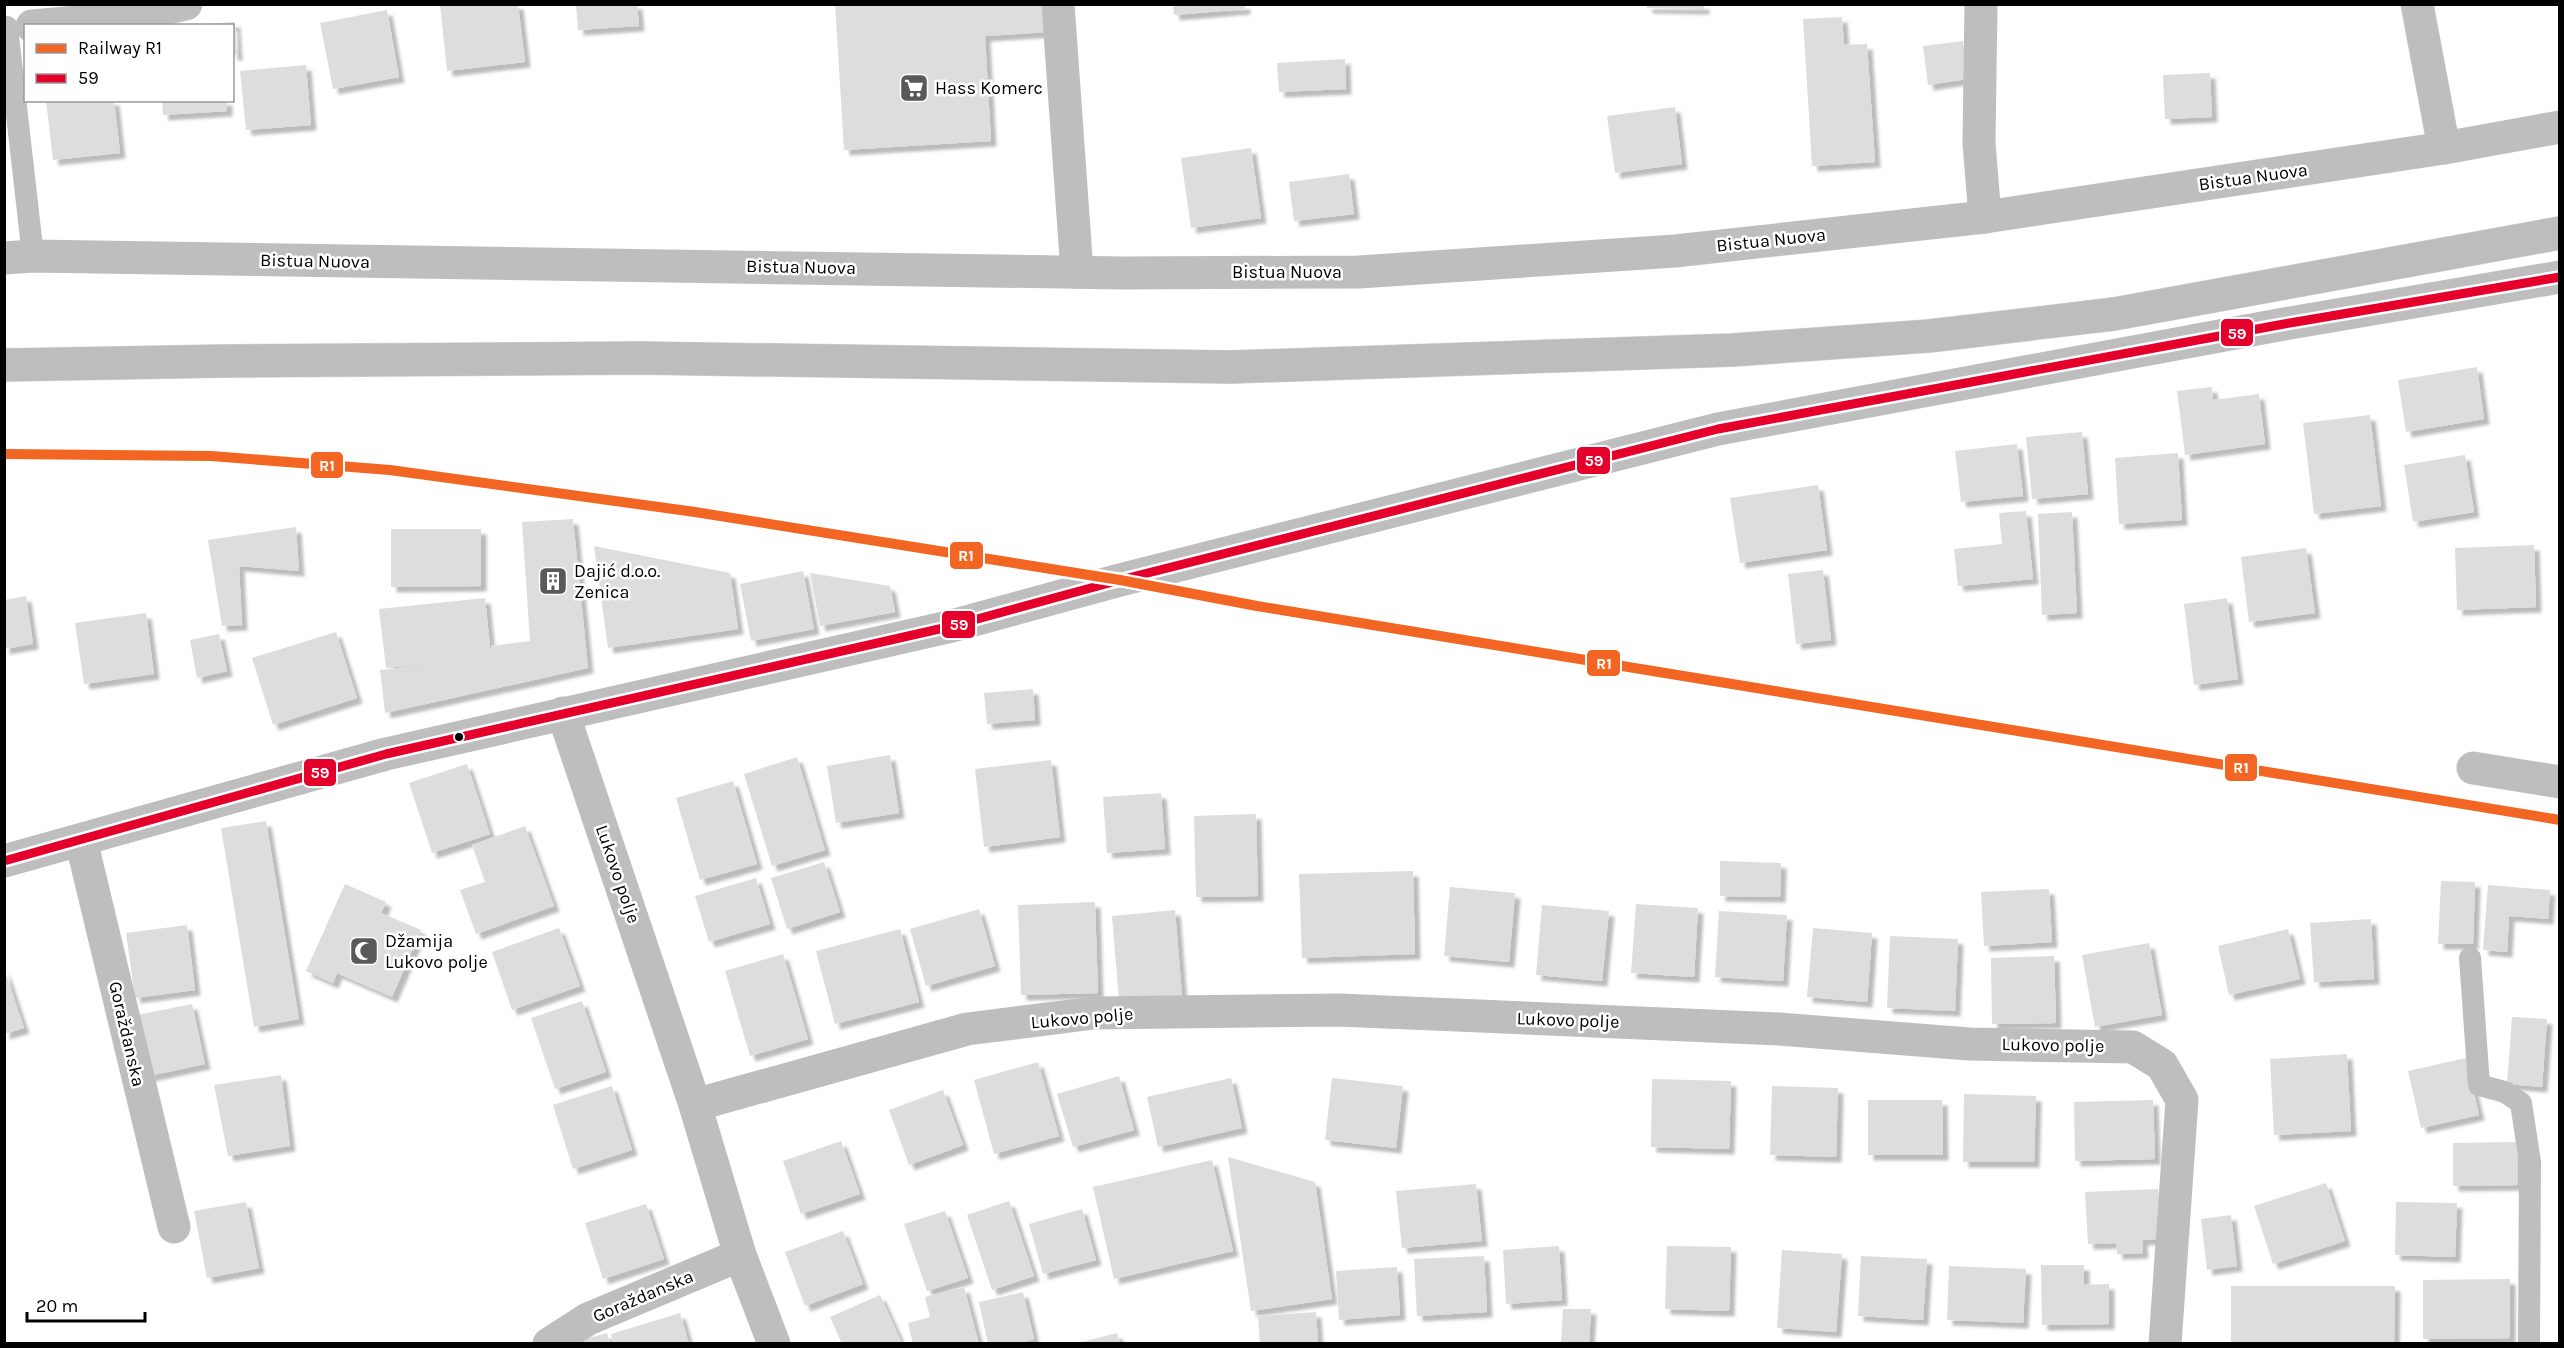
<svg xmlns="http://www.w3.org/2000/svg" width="2564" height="1348" font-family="Karla,sans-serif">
<defs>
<filter id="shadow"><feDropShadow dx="5.5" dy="5.5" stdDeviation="1.5" flood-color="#0004"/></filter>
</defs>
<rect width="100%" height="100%" fill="#fff"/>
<path fill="#ddd" filter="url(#shadow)" d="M440,4H518L525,62L447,71Z
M576,4H637L639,26L578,30Z
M835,4H1049L1050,32L985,36L991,141L844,150Z
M1173,4H1245V9L1174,15Z
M1647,4H1704V9L1647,8Z
M387,10L399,77L333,89L320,23Z
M1842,17L1844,45L1867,44L1875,162L1812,166L1803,19Z
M235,22L237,55H232V26L204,24Z
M1963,41L1967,79L1928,85L1923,46Z
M1345,59L1346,89L1279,92L1277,63Z
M306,65L311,125L246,130L240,71Z
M2210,73L2212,117L2165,119L2163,75Z
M46,100H114L120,153L53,160Z
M162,100H227V111L163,115Z
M1675,107L1682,164L1615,173L1607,116Z
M1251,148L1261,218L1191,228L1181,158Z
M1349,174L1354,214L1294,221L1289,182Z
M2477,367L2484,419L2406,432L2398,380Z
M2212,387L2213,400L2259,394L2265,444L2185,455L2177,391Z
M2370,415L2381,506L2314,514L2303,423Z
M2082,432L2088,494L2032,499L2026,437Z
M2017,444L2023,496L1961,502L1955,451Z
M2178,453L2182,520L2119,524L2115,458Z
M2465,455L2474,512L2413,522L2404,465Z
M1818,485L1827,550L1740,563L1730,498Z
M2026,511L2033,579L1958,586L1954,549L2002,544L1999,513Z
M2072,512L2077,613L2042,615L2038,514Z
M573,519L588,668L385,713L380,670L479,659L386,668L379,609L485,598L491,657V646L530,641L522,522Z
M296,527L299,571L239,566L242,625L222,626L208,540Z
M391,529H481V586L391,587Z
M2534,545L2536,607L2457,610L2455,548Z
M594,546L730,573L738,629L608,648Z
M2306,548L2315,613L2249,622L2241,557Z
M1823,570L1831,640L1796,644L1788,574Z
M803,571L814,629L751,641L740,584Z
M810,573L890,586L895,612L820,626Z
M26,596L33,644L4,649V600Z
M2227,598L2238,679L2194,685L2184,604Z
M146,613L154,674L84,684L75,623Z
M336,632L357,698L273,725L252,658Z
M219,634L227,671L197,678L190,640Z
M1033,689L1035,720L987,724L984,693Z
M890,755L899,813L836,823L827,766Z
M797,757L825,850L772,866L744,774Z
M1051,760L1060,837L984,847L975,769Z
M467,764L490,834L432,853L409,783Z
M733,781L757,864L700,880L676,798Z
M1161,793L1165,849L1107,853L1103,797Z
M1256,814L1258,896L1196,897L1194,816Z
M266,821L299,1019L254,1027L221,828Z
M525,826L554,906L476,934L460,890L485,882L472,845Z
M1720,861L1781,863L1780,897L1720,896Z
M824,862L840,912L787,929L771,878Z
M1413,871L1415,954L1302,958L1299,874Z
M756,878L770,924L709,942L695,896Z
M2441,881L2475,882L2473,944H2438Z
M345,884L386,902L381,913L421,930L392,997L337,973L333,983L306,971Z
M2488,885L2550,890L2548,919L2509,916L2507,952L2483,950Z
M1450,887L1515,893L1509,962L1444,956Z
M2049,889L2052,942L1984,946L1981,892Z
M1095,902L1098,993L1021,995L1018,905Z
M1636,904L1698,908L1694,977L1631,973Z
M1542,905L1609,911L1602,981L1536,975Z
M979,909L995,966L926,986L910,929Z
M1175,910L1182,996L1119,1001L1112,916Z
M1719,911L1787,915L1783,981L1715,977Z
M2371,919L2374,979L2314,982L2310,923Z
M187,925L195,990L135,998L126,933Z
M559,928L580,986L512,1010L492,952Z
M1813,928L1872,933L1867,1002L1807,997Z
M900,929L919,1002L835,1024L816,951Z
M2288,929L2300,979L2229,995L2218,946Z
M1890,936L1958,939L1955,1011L1887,1008Z
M2149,943L2162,1015L2095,1027L2082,955Z
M783,954L808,1039L750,1056L725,971Z
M2054,956L2056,1023L1992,1024L1991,958Z
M4,968L24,1028L4,1034Z
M582,1001L606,1072L555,1089L531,1018Z
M192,1004L205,1064L149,1076L137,1015Z
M2512,1017L2547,1019L2542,1087L2507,1084Z
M2347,1054L2351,1131L2274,1135L2270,1059Z
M2466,1058L2479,1115L2421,1128L2408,1071Z
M1038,1062L1059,1136L994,1154L974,1080Z
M281,1075L290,1146L228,1156L214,1085Z
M1119,1076L1134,1130L1073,1147L1057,1094Z
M1231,1078L1242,1128L1158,1147L1147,1097Z
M1332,1078L1403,1086L1396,1148L1325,1140Z
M1652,1079L1731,1081L1729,1149L1651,1147Z
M612,1086L632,1150L573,1169L553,1105Z
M1772,1086L1838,1088L1836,1157L1770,1155Z
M943,1090L963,1145L909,1165L889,1110Z
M1964,1094L2036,1096L2034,1162H1963Z
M1868,1100H1942L1943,1155H1868Z
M2153,1100L2155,1159L2075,1161L2074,1102Z
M841,1141L860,1194L801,1214L783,1161Z
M2517,1142L2518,1185L2453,1186V1143Z
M1228,1157L1315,1182L1332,1299L1251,1311Z
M1212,1160L1233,1251L1114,1279L1093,1187Z
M2326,1183L2345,1241L2273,1264L2254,1206Z
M1476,1184L1482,1241L1402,1248L1396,1191Z
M2158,1189L2161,1239L2142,1240L2143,1253L2117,1254L2116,1243L2088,1244L2085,1192Z
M1009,1201L1034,1276L992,1290L967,1215Z
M246,1202L259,1268L207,1278L194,1211Z
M2396,1202L2457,1203L2455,1257L2395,1255Z
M646,1204L664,1259L603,1279L585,1223Z
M1082,1209L1096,1260L1043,1274L1029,1224Z
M945,1211L968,1278L927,1291L904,1224Z
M2231,1215L2237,1266L2207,1270L2201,1219Z
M843,1231L863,1284L805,1306L785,1252Z
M1559,1246L1562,1300L1506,1304L1503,1250Z
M1667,1246L1731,1247L1729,1311L1665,1309Z
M1782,1250L1842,1254L1836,1332L1777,1328Z
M1484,1256L1487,1312L1417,1316L1414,1259Z
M1861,1256L1927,1259L1923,1320L1858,1316Z
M2041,1265H2084V1285L2109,1284V1324L2042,1325Z
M1949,1266L2026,1269L2023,1323L1947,1320Z
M1397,1267L1400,1315L1339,1320L1336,1271Z
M2510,1279V1338L2423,1339V1280Z
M2231,1286H2395L2394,1344H2231Z
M964,1287L979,1344H913L908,1323L930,1317L925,1297Z
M1023,1292L1034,1339L1016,1344H988L979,1302Z
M880,1295L902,1344H842L830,1317Z
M1563,1309H1591L1589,1344L1561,1342Z
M1316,1312L1318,1344H1260L1258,1316Z
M680,1313L689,1344H614L611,1334Z
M607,1333L610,1344H579L578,1341Z
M1117,1333L1120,1344H1078V1343Z"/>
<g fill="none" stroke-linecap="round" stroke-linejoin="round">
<g stroke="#dbdbdb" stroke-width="34">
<path id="trunk" d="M4,365L225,361L640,358L1231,367L1733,350L1929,336L2114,314L2560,233"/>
</g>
<path stroke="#bebebe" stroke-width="22" d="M7,27L33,256
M2470,958L2479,1085L2505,1092L2521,1103L2530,1162L2529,1344"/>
<path stroke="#bebebe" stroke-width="33" d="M1058,4L1077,272
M1981,4L1979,143L1985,217
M2417,4L2444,148
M32,26L123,18L186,4
M563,713L695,1105L740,1255L774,1344
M2473,768L2560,782
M81,840L174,1227
M4,861L386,754L948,627L1120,580L1718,429L2284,324L2560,277
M695,1105L967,1029L1094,1013L1339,1010L1779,1029L1969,1044L2133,1047L2162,1065L2182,1100L2165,1344
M549,1344L588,1319L740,1255"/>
<path stroke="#bebebe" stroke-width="33" d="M4,258L33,256L1122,273L1359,272L1675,251L1985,217L2444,148L2560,127"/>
<use href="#trunk" stroke="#bdbdbd" stroke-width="33"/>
<g stroke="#fff" stroke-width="14">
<path id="bus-1" d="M4,861L386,754L948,627L1120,580L1718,429L2284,324L2560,277"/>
</g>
<use href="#bus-1" stroke="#e4002b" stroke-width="9"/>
<g stroke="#fff" stroke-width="15">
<path id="rail-1" d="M4,454L211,456L390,470L695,512L1120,580L1257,606L2560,820"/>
</g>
<use href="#rail-1" stroke="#f26522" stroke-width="10"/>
</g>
<defs>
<g id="supermarket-square" transform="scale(1.5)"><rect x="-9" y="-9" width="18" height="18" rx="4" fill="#595959" stroke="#fff"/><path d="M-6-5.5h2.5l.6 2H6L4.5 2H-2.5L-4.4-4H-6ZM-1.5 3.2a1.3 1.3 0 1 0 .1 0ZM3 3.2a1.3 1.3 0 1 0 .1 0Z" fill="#fff"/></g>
<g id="building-square" transform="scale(1.5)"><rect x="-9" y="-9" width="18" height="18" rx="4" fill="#595959" stroke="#fff"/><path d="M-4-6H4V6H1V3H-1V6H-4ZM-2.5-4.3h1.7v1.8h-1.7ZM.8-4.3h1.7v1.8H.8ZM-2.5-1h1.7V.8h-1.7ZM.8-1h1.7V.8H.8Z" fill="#fff"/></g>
<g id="mosque-square" transform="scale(1.5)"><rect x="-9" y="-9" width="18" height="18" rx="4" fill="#595959" stroke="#fff"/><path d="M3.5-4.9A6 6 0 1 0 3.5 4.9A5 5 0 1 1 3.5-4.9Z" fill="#fff"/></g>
</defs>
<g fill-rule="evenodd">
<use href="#supermarket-square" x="914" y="88"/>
<use href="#building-square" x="553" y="581"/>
<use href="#mosque-square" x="364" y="951"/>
</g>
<circle fill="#000" stroke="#fff" stroke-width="2" cx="459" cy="737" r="5"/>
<g text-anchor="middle" stroke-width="5" stroke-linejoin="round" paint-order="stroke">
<g font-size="18" fill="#000" stroke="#fff" text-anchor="start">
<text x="935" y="94">Hass Komerc</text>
<text x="574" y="577">Dajić d.o.o.<tspan x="574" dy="21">Zenica</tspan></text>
<text x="385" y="947">Džamija<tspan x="385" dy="21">Lukovo polje</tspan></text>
</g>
<g font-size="18" fill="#000" stroke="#fff">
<text transform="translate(2253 177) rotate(-8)" y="6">Bistua Nuova</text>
<text transform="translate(1771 240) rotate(-6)" y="6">Bistua Nuova</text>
<text transform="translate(315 261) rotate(1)" y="6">Bistua Nuova</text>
<text transform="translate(801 267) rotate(1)" y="6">Bistua Nuova</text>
<text x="1287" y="278">Bistua Nuova</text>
<text transform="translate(618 874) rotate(71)" y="6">Lukovo polje</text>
<text transform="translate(1082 1018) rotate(-5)" y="6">Lukovo polje</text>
<text transform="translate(1568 1020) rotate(2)" y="6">Lukovo polje</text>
<text transform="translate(127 1034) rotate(77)" y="6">Goraždanska</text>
<text transform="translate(2053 1045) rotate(1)" y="6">Lukovo polje</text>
<text transform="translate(643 1296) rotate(-23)" y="6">Goraždanska</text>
</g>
</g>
<g stroke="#fff" stroke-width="2">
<rect x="2220" y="318" width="34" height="29" rx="6" fill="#e4002b"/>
<rect x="1576" y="446" width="35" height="29" rx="6" fill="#e4002b"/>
<rect x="310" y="451" width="34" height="28" rx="6" fill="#f26522"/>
<rect x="949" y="541" width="35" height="29" rx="6" fill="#f26522"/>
<rect x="941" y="610" width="35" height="29" rx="6" fill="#e4002b"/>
<rect x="1586" y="649" width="35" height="28" rx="6" fill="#f26522"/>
<rect x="2224" y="753" width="34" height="29" rx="6" fill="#f26522"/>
<rect x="303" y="758" width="34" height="29" rx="6" fill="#e4002b"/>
</g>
<g font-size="16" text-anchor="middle" font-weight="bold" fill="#fff">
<text x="2237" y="339">59</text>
<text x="1594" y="466">59</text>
<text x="327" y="471">R1</text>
<text x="966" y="561">R1</text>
<text x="959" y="630">59</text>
<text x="1604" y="669">R1</text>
<text x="2241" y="773">R1</text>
<text x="320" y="778">59</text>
</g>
<rect width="2564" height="1348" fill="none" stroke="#000000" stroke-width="12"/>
<rect x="24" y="24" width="210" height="78" fill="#ffffff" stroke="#999999" stroke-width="1.5"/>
<rect x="36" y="44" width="30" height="9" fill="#f26522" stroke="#999999" stroke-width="1.5"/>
<text x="78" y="54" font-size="18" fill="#000000">Railway R1</text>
<rect x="36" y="74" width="30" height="9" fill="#e4002b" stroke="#999999" stroke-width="1.5"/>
<text x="78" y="84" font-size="18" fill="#000000">59</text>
<path d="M27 1312v9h118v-9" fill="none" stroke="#000000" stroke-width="3"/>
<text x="36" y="1312" font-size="18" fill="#000000" stroke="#ffffff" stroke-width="4.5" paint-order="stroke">20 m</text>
</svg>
